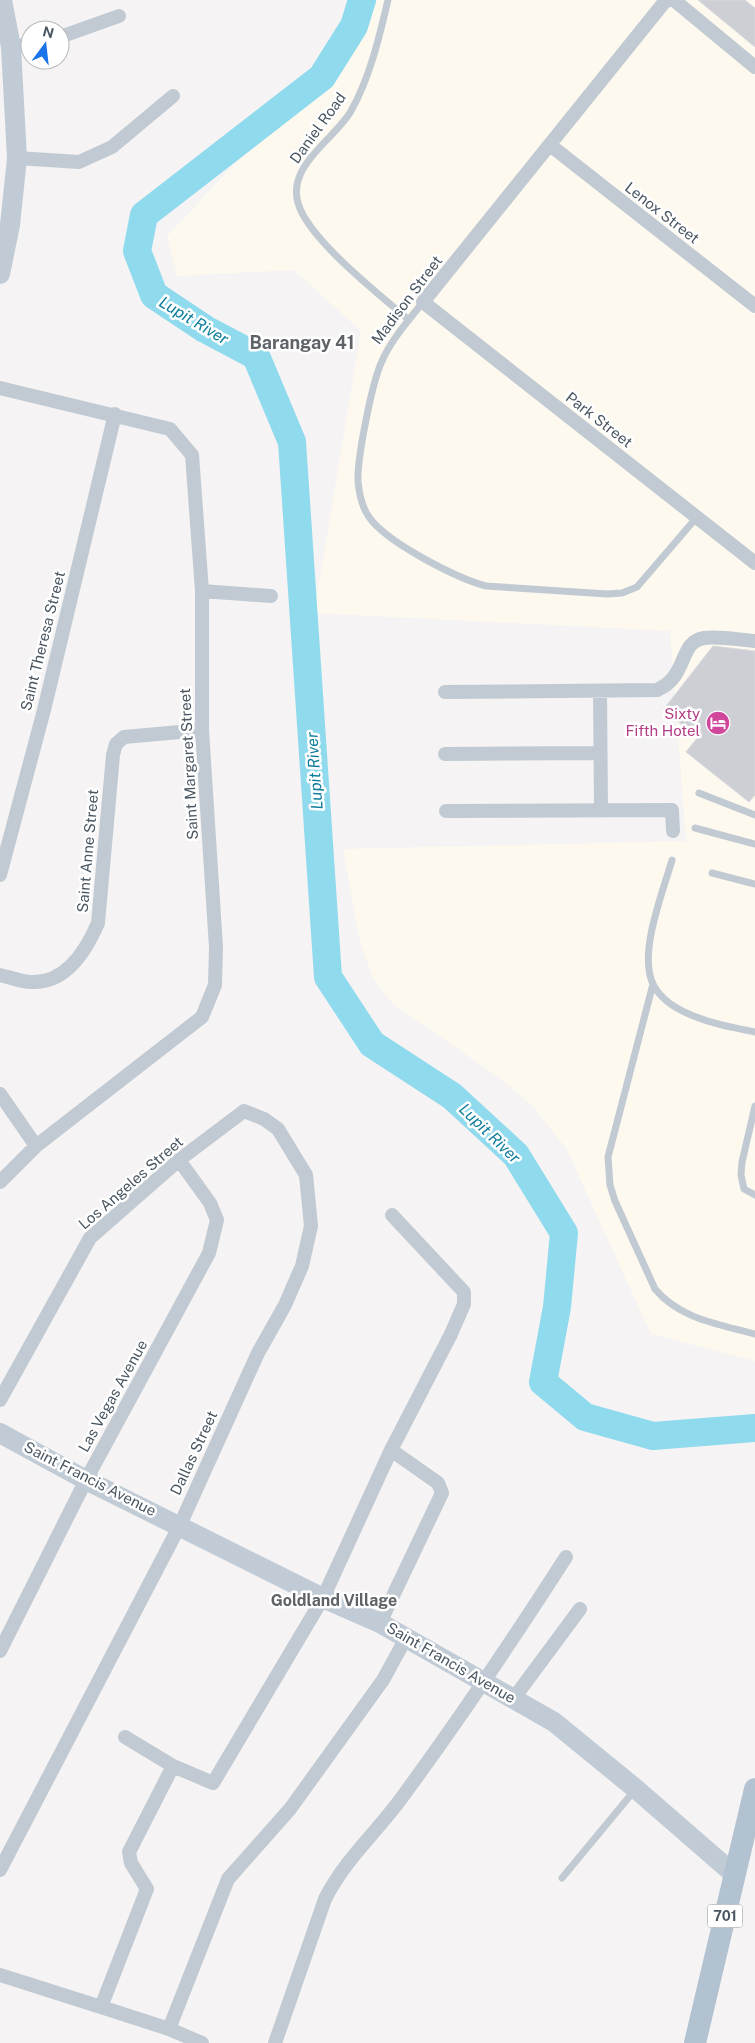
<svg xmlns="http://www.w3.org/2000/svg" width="755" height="2043" font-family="'Public Sans',sans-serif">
<rect width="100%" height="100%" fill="#f5f3f3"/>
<path fill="#fdf9ef" d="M372,0H755V1361L651,1334L566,1148L535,1109L504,1081L393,1004L374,980L360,942L343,849L686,841L670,631L314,613L361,331L294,270L177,276L167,236L246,152L327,81L362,28Z"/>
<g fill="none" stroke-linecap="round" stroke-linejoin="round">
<path stroke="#90daee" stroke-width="28" d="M362,0L354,26L322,77L144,215L137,251L154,295L205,329L256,356L292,442L328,977L372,1044L452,1096L516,1155L564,1233L557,1307L543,1382L585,1417L653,1436L755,1428"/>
</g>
<path fill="#cdcfd5" stroke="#d7d9de" d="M698,0H745L755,8V47Z
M713,646L755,651V795L749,802L686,752L698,737L663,710Z"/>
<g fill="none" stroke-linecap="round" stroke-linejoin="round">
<path stroke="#c1cad2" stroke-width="7" d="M388,0C379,38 370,77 351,111C335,139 287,165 298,203C308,239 380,295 409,320
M423,302C409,320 391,340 382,361C372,382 357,459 358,481C359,493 362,507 369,517C386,542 456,578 486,586L607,594L622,593L637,587L697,517
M699,793L755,815
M695,828L755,844
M672,860C663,892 638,953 653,984C661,1001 682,1012 699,1018C716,1025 737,1028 755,1032
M712,873L755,884
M653,984L608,1157L610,1185L615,1201L655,1289C680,1319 718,1324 755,1334
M755,1106L742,1162L741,1175L744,1189L755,1195
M562,1878L634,1791"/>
<path stroke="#c1cad2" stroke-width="14" d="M666,0L423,302L755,563
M674,0L755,67
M60,37L119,16
M11,47L30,44
M550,145L755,306
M17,158L79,162L112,147L173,96
M0,388L170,429L192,455L202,591V730L216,947L215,985L202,1017L36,1146L0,1182
M202,591L271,596
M600,691L601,810
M445,692L657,690C689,676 678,642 704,638C720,636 739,640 755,641
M445,754L600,753
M446,811L672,810L673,831
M0,875L44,710L115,414
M0,975C10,977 21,982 31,982C66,984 86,951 98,923L113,755L116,744L124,737L202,730
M0,1094L36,1146
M0,1400L90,1238L179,1160L244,1111L264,1119L278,1129L306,1175L311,1226L302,1266L285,1305L258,1353L180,1525L0,1870
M380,1623L442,1493L438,1483L391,1450
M0,1651L86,1480L209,1253L217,1220L210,1203L179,1160
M514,1698L580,1609
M125,1737L173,1766
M0,1975L101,2007
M169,2029L101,2007L147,1889L131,1863L129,1852L173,1766L213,1783L323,1598L391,1450L451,1334L464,1304V1292L392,1215
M202,2043L169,2029L228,1879L290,1809L383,1680L406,1638
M275,2043L325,1899C345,1859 378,1831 403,1796C460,1718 514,1638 566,1557"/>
<path stroke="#c1cbd6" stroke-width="20" d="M0,274L10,225L17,158L11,47L2,0
M0,1433L86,1480L323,1598L380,1623L554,1722L636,1789L735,1875"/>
<path stroke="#b3c2d1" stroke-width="22" d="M695,2043L755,1789"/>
</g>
<defs>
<g id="hotel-disc" transform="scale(1.25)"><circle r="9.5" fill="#d1479c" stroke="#fff"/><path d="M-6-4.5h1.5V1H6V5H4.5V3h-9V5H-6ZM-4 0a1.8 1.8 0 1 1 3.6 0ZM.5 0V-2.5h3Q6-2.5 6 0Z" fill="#fff"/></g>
</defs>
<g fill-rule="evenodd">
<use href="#hotel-disc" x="718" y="723"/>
</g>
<g text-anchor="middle" stroke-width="5" stroke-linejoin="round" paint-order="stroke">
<rect fill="#fff" stroke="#808990" stroke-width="1" x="707.5" y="1904.5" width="35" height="23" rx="4"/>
<g font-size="14" font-weight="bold" fill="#4a5661">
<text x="725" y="1921">701</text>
</g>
<g font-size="15" fill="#4a5661" stroke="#fff">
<text transform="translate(318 128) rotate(-54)" y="5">Daniel Road</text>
<text transform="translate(662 213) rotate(38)" y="5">Lenox Street</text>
<text transform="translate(407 300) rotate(-53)" y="5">Madison Street</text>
<text transform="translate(599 420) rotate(38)" y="5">Park Street</text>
<text transform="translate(43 641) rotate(-76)" y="5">Saint Theresa Street</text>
<text transform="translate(189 764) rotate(-93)" y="5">Saint Margaret Street</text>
<text transform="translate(88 851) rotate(-85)" y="5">Saint Anne Street</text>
<text transform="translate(131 1183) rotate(-41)" y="5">Los Angeles Street</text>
<text transform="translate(113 1396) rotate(-61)" y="5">Las Vegas Avenue</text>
<text transform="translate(194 1453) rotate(-65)" y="5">Dallas Street</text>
<text transform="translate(90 1479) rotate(27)" y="5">Saint Francis Avenue</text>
<text transform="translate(451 1663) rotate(30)" y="5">Saint Francis Avenue</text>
</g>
<g font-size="15" fill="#b23c85" stroke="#fff" text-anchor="end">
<text x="700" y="719">Sixty<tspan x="700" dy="17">Fifth Hotel</tspan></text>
</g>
<g font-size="16" font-style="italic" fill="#0c7c9b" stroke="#fff">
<text transform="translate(194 320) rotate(31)" y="6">Lupit River</text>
<text transform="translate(314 771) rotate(-94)" y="6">Lupit River</text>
<text transform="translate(490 1133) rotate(44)" y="6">Lupit River</text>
</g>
<g font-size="16" font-weight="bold" fill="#5f6368" stroke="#fff">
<text x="334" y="1606">Goldland Village</text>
</g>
<g font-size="18" font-weight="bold" fill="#5f6368" stroke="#fff">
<text x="302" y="349">Barangay 41</text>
</g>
</g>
<g transform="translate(45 45) rotate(15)"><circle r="24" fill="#ffffff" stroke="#b7bbc0"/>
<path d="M0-4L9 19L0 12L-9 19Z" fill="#1a73e8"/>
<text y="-8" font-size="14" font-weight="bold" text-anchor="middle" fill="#4a5661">N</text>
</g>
</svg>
